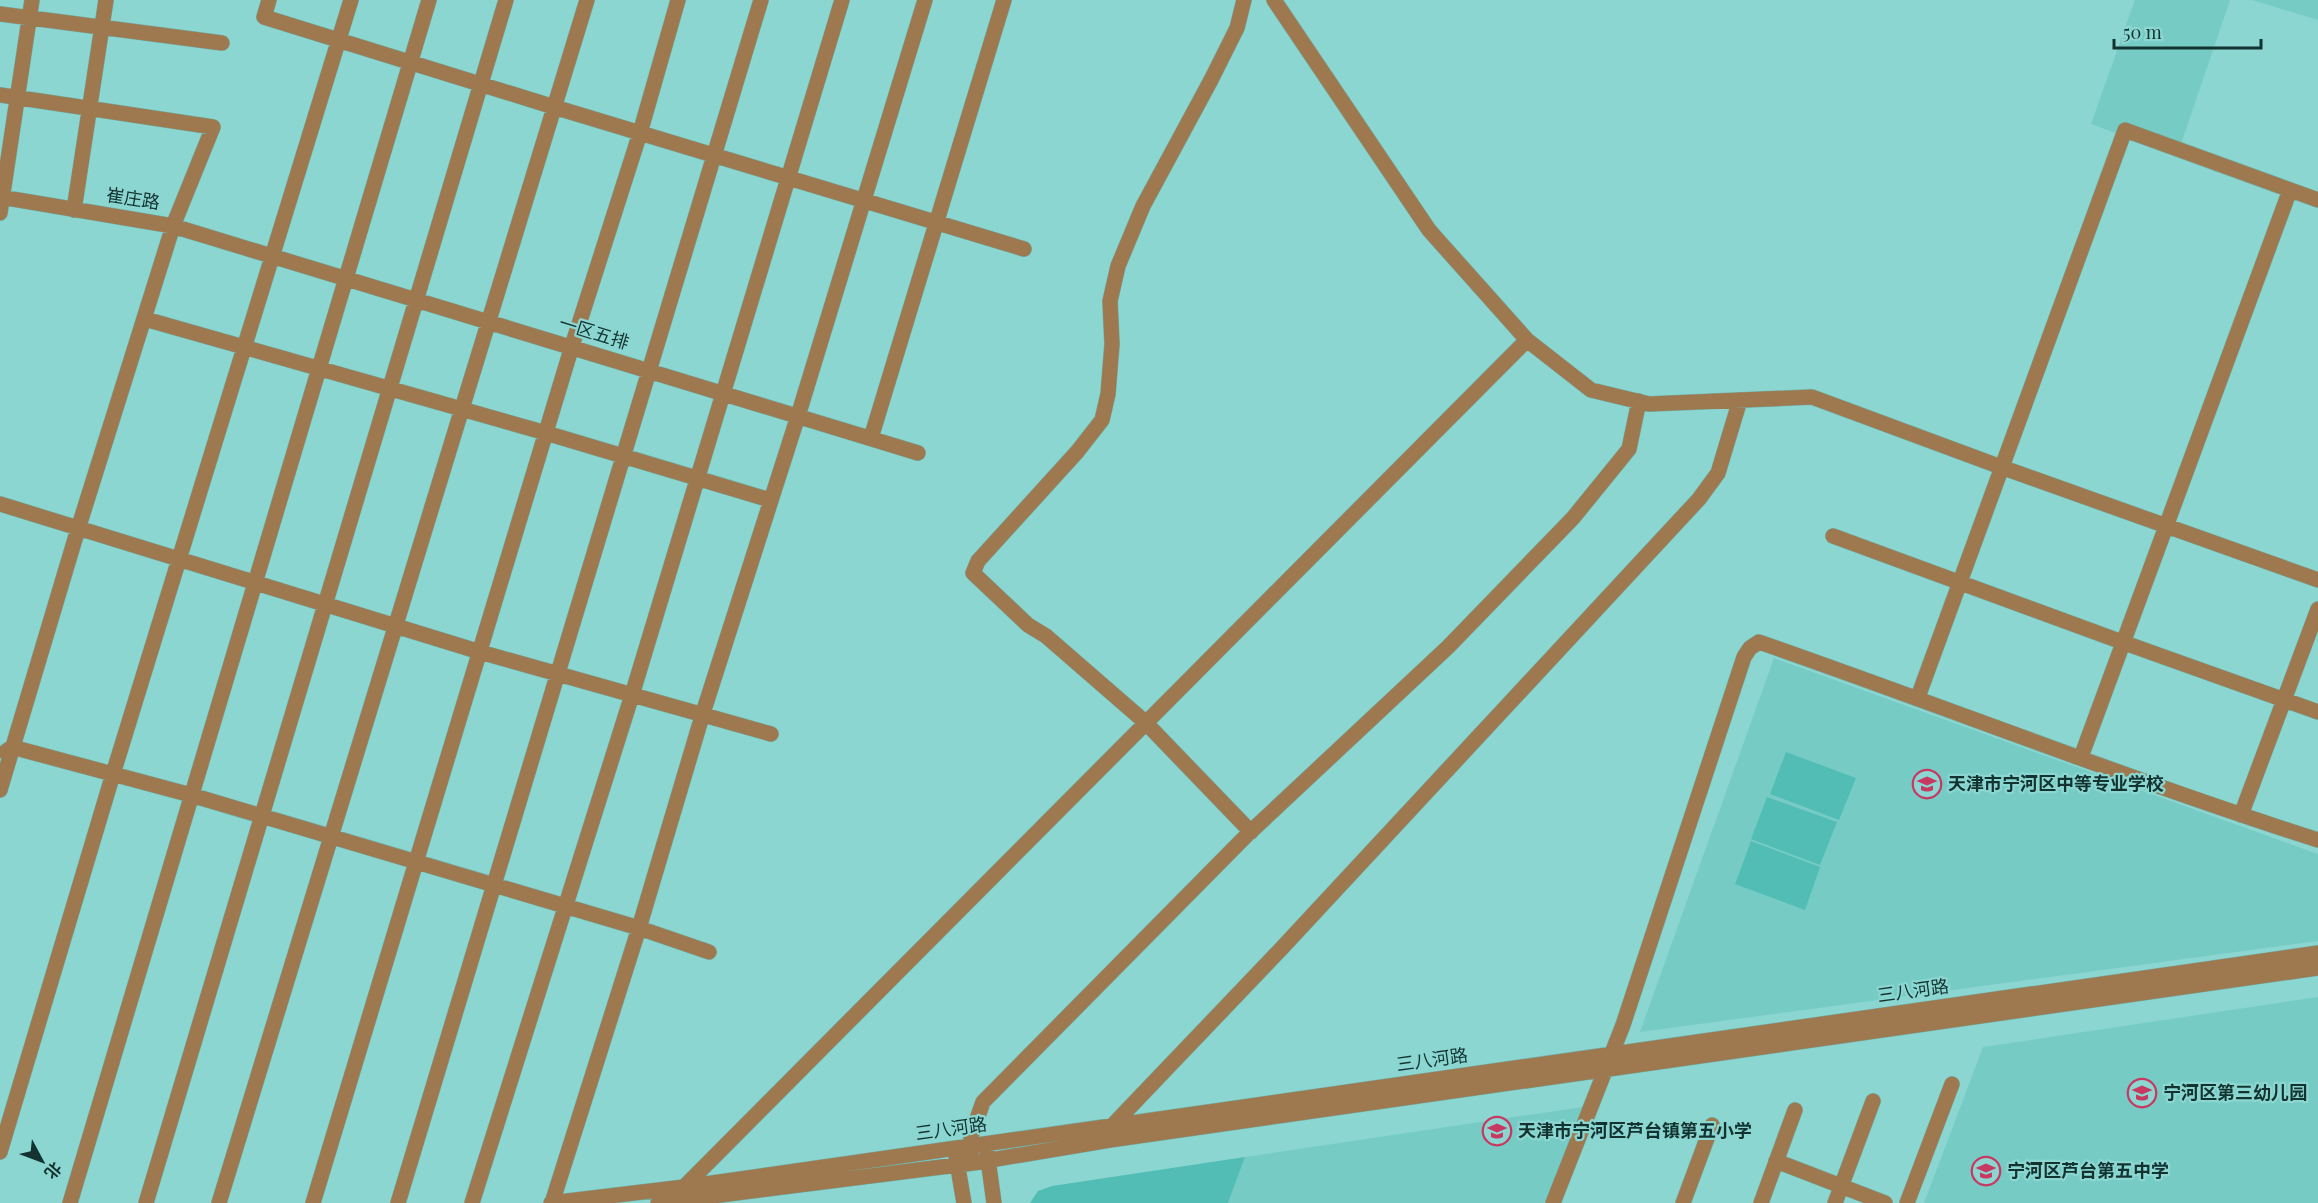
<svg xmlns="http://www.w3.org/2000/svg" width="2318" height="1203" font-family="'Playfair Display','Noto Sans SC',serif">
<rect width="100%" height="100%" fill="#8bd6d0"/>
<path fill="#76ccc5" d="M2135,0H2230L2177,156L2091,124Z
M2252,0H2318V20Z
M1774,658L2318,854V941L1640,1032Z
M2318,997V1203H1924L1983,1047Z
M1589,1106L1546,1203H1228L1245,1157Z"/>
<path fill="#51bdb5" d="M1786,752L1856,778L1839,820L1770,794Z
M1767,797L1837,822L1820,865L1751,839Z
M1751,841L1820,867L1805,910L1735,884Z
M1245,1157L1228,1203H1030L1038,1191L1052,1186Z"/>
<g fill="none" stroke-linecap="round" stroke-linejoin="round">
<g stroke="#71b2ad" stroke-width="16">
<path id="minor" d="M269,0L264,17L554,107L1024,249
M1244,0L1237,28L1211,80L1143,206L1118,266L1110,301L1112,344L1108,394L1102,420L1077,452L978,561L973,573L1028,625L1046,636L1145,722L1251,832
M1274,0L1429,230L1527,340L1591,390L1649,404L1812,397L2001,467L2318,580
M0,14L222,43
M0,95L213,127L173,226L78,529L0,790
M0,197L173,226L918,453
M74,210L106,0
M0,213L32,0
M145,319L546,433L770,500
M871,438L1004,0
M0,504L480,652L771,734
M1833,536L2122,642L2318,712
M1918,697L2125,130L2318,200
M5,752L12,747L191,795L639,928L709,952
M2081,757L2290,190
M2241,815L2318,609
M1110,1128L1281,949L1699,499L1718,473L1740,400
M0,1152L113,774L351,0
M987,1152L994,1203
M971,1155V1136L983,1102L1246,836L1448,647L1573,518L1629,449L1639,401
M956,1156L964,1203
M1776,1161L1885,1203
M683,1188L1527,340
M70,1203L429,0
M146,1203L506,0
M219,1203L587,0
M313,1203L572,346L640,133L678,0
M398,1203L761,0
M472,1203L632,695L842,0
M551,1203L684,1187L2318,953
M552,1203L639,928L703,713L798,416L925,0
M658,1203L973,1163L1110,1140L2318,968
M1553,1203L1623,1025L1744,657L1750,648L1759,642C1946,707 2130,780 2318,840
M1683,1203L1712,1125
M1761,1203L1795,1110
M1835,1203L1873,1101
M1907,1203L1952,1084"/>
</g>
<use href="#minor" stroke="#9e794f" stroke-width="15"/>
</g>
<defs>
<g id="school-ring" transform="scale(1.5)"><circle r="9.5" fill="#8bd6d0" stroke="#c73960" stroke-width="1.5"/><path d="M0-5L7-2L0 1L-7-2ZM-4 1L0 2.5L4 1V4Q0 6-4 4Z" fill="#c73960"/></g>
</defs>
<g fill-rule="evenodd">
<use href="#school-ring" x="1927" y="784"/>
<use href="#school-ring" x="2142" y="1093"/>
<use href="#school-ring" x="1497" y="1131"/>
<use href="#school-ring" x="1986" y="1171"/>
</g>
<g text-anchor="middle" stroke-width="4.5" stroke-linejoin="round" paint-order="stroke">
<g font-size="18" fill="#133331" stroke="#8bd6d0">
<text transform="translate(133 199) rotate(9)" y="6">崔庄路</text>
<text transform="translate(594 333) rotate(17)" y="6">一区五排</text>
<text transform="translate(1913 991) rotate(-8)" y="6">三八河路</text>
<text transform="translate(1432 1060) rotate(-8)" y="6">三八河路</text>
<text transform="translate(951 1129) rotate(-8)" y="6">三八河路</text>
</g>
<g font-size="18" font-weight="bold" fill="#133331" stroke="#8bd6d0" text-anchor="start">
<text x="1948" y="790">天津市宁河区中等专业学校</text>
<text x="2163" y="1099">宁河区第三幼儿园</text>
<text x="1518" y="1137">天津市宁河区芦台镇第五小学</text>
<text x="2007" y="1177">宁河区芦台第五中学</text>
</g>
</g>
<g transform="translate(42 1161) rotate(131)" stroke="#8bd6d0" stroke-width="4.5" paint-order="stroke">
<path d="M0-4.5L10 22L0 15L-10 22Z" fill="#133331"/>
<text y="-9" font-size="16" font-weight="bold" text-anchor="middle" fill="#133331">北</text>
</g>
<path d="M2114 39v9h147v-9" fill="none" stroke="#133331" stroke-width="3"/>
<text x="2123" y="39" font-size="18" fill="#133331" stroke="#8bd6d0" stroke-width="4.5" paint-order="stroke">50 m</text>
</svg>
